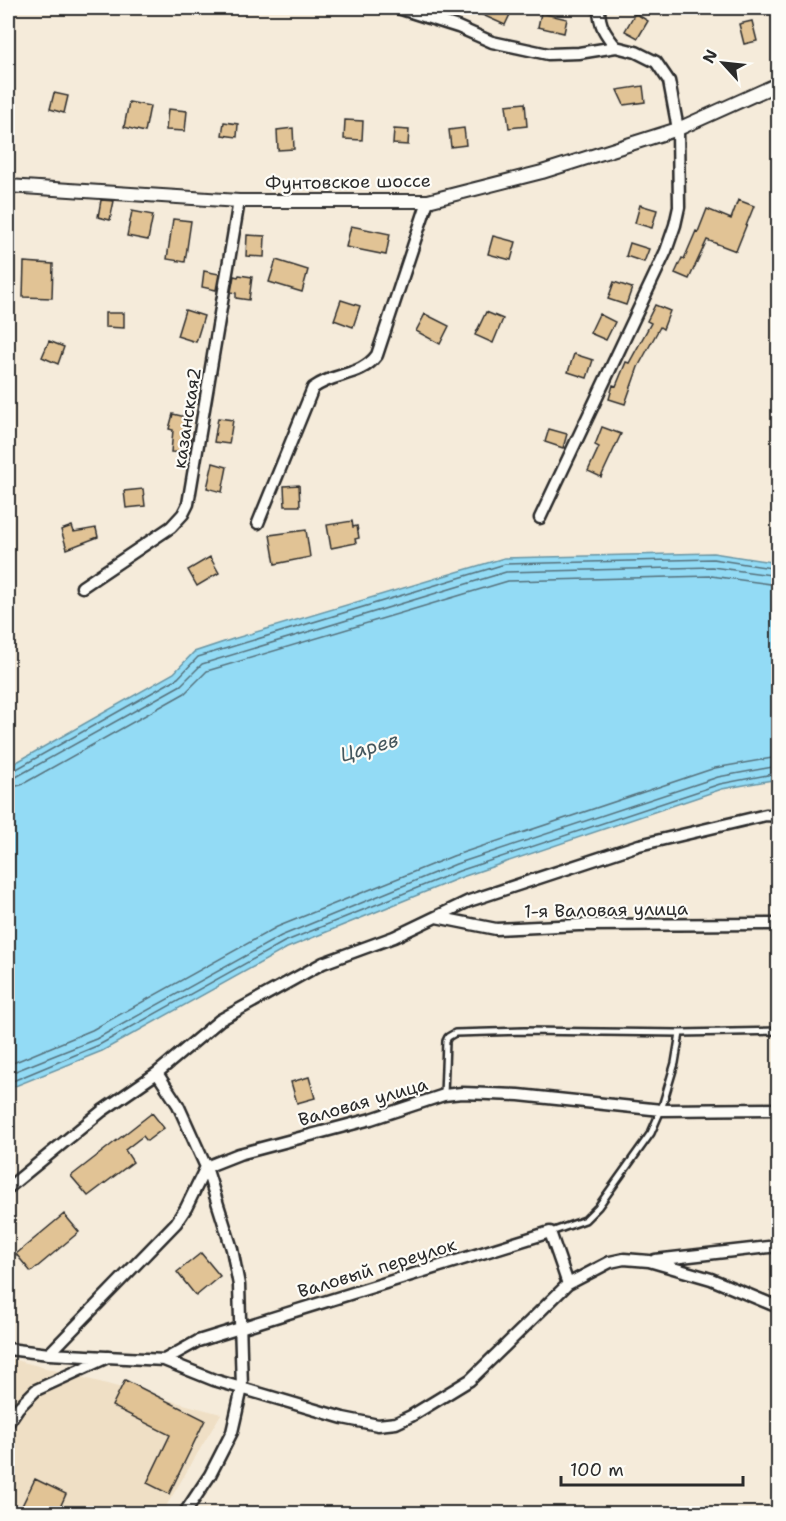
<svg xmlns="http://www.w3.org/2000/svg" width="786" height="1521" font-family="'Shantell Sans',sans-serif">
<rect width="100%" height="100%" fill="#f5ebda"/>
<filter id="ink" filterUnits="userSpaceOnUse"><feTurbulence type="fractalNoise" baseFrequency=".0167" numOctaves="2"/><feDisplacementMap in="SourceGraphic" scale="12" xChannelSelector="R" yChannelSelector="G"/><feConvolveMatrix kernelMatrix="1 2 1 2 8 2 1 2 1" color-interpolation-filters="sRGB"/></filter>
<g filter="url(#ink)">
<path fill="#efdfc5" d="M8,1358L221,1414L162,1513H8Z"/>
<path fill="#93dbf5" stroke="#6995a4" stroke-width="1.5" d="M713,553L778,563V779L722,789L462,877L287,948L102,1051L8,1089V767L174,673L194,652L233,639L504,558Z"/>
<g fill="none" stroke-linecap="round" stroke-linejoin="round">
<path stroke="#55717c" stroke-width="1.5" d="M8,772L13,771L178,678L198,657L505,564L713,559L778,569
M8,779L16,777L181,685L202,664L506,572L712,567L778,576
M8,788L21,785L185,693L207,671L508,581L711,576L778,585
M8,1065L92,1030L277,927L453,856L715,768L778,757
M8,1074L96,1039L281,936L456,864L718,777L778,766
M8,1083L99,1045L284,942L459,871L720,784L778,773"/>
</g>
<path fill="#e1c395" stroke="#2b2b2b" stroke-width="1.5" d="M467,8H513L505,25Z
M541,13L567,19L564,33L538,27Z
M635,13L648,21L638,38L625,31Z
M752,21L757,41L744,44L739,24Z
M643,86L645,102L624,105L617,90Z
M54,93L68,96L64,113L50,109Z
M129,102L150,106L145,132L124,127Z
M525,103L527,126L509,128L506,105Z
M168,109L187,111L185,131L166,130Z
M345,120L363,121L362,140L344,139Z
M224,122L238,124L237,137L222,135Z
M293,128L294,149L278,150L277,130Z
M464,128L466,145L451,147L449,130Z
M394,129L409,130L408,145L393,144Z
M101,200L114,201L110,220L98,217Z
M738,200L754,206L736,251L707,240L689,279L675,273L682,258L684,259L696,231L698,232L707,209L731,219Z
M640,205L657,210L652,228L635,223Z
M132,211L153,215L148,240L127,236Z
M173,219L191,221L185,262L167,259Z
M351,226L390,234L386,255L346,247Z
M247,235L265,236L264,257L246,256Z
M493,236L516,242L511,260L488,254Z
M630,243L649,249L644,262L626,256Z
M276,260L308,270L302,292L269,282Z
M24,262L53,264L52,298L23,297Z
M204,271L219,274L216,290L202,287Z
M239,275L252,277L249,300L236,298V293L231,292L234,276L238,277Z
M614,282L632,288L626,305L608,299Z
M341,300L360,306L353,327L334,320Z
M655,305L670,311L663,329L660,327L638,367L625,404L609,399L613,385L616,386L626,362L629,363L651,323L647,321Z
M185,310L204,316L196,342L177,336Z
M486,312L503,319L493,343L475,335Z
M105,313H124V328L105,327Z
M425,314L449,326L440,344L416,331Z
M599,314L615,322L606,340L590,333Z
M49,341L64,347L58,364L42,357Z
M574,354L593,360L587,378L568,372Z
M173,414L190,418L186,438H191L189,453L171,452L173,430L169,429Z
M218,418L233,420L229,444L214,442Z
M602,427L621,434L601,477L588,471L599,447L595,445Z
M549,429L567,434L563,448L545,442Z
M213,463L227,467L222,492L207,488Z
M299,485L300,506H285L284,486Z
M143,489L145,506L126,508L124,491Z
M352,521L353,527L357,526L359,538L355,539L356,543L331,548L327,525Z
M72,526L74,532L96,528L98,537L67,549L61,530Z
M306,530L310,557L275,564L270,535Z
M210,557L219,573L197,586L188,570Z
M309,1077L315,1098L297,1103L291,1082Z
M152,1113L164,1128L147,1141L143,1136L125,1150L133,1162L88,1196L71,1176Z
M64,1214L79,1232L31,1272L16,1254Z
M201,1253L220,1276L196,1296L177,1272Z
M125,1380L205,1420L169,1494L147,1483L170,1435L112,1406Z
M35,1479L66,1494L57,1514H18Z"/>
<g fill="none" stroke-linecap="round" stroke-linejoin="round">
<g stroke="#2b2b2b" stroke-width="10">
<path id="service" d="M444,1095L446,1041L448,1037L455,1033L524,1031L680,1033L778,1031
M551,1232L585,1220L598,1207L651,1133L661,1110L675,1063L680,1033"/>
</g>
<g stroke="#2b2b2b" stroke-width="15">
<path id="minor" d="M398,8L458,27L492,42L548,54L579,53L616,47L636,52L656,62L669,81L678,129L679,207L675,225L666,251L540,518
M599,8C599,25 605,34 616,47
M258,523L313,388C334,372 361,377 377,355L428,201
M82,587L171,527L183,514L188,504L239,201
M436,917L496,929L579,925L778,924
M157,1073L178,1105L206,1167L232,1249L239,1285L242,1388L235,1419L232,1432L210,1475L184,1514
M8,1188L102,1111L157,1073L220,1020L323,963L394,937L469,901L639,845L766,815L778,816
M655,1260L778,1246
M8,1349L49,1354L164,1360L214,1380L343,1418L378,1425L396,1423L411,1416L470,1380L568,1284L610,1262L624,1259L649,1261L711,1279L778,1307
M49,1354L176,1223L186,1208L206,1167L239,1154L371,1119L444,1095L462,1093L519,1095L661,1110L778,1109
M164,1360L198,1341L550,1232L568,1284
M8,1423L18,1408L36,1390L108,1357"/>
</g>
<g stroke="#2b2b2b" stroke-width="16">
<path id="tertiary" d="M8,186L239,201H428L542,172L678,129L778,84"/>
</g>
<use href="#service" stroke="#fdfcf7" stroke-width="5"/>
<use href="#minor" stroke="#fdfcf7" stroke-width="10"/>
<use href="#tertiary" stroke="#fdfcf7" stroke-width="12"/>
</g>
</g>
<g text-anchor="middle" stroke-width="4.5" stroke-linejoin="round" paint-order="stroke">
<g font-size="18" fill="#2b2b2b" stroke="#fdfcf7">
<text transform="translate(348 182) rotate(-1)" y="6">Фунтовское шоссе</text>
<text transform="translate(187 418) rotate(-81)" y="6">казанская2</text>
<text transform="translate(606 910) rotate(-1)" y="6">1-я Валовая улица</text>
<text transform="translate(363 1102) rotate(-16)" y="6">Валовая улица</text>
<text transform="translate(377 1268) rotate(-17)" y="6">Валовый переулок</text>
</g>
<g font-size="20" font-style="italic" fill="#45575e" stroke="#fdfcf7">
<text transform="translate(369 747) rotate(-16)" y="7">Царев</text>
</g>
</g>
<rect width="786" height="1521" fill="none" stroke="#fdfcf7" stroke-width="30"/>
<rect x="15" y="15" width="756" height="1491" fill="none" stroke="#2b2b2b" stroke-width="2" filter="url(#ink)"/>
<g transform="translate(723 63) rotate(297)" stroke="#fdfcf7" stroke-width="4.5" paint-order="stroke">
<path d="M0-4.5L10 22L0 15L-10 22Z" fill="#2b2b2b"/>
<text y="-9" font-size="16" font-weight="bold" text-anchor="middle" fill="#2b2b2b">N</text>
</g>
<path d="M561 1476v9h182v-9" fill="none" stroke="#2b2b2b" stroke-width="3"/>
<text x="570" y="1476" font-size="18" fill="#2b2b2b" stroke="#fdfcf7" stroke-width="4.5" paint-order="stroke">100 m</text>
</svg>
